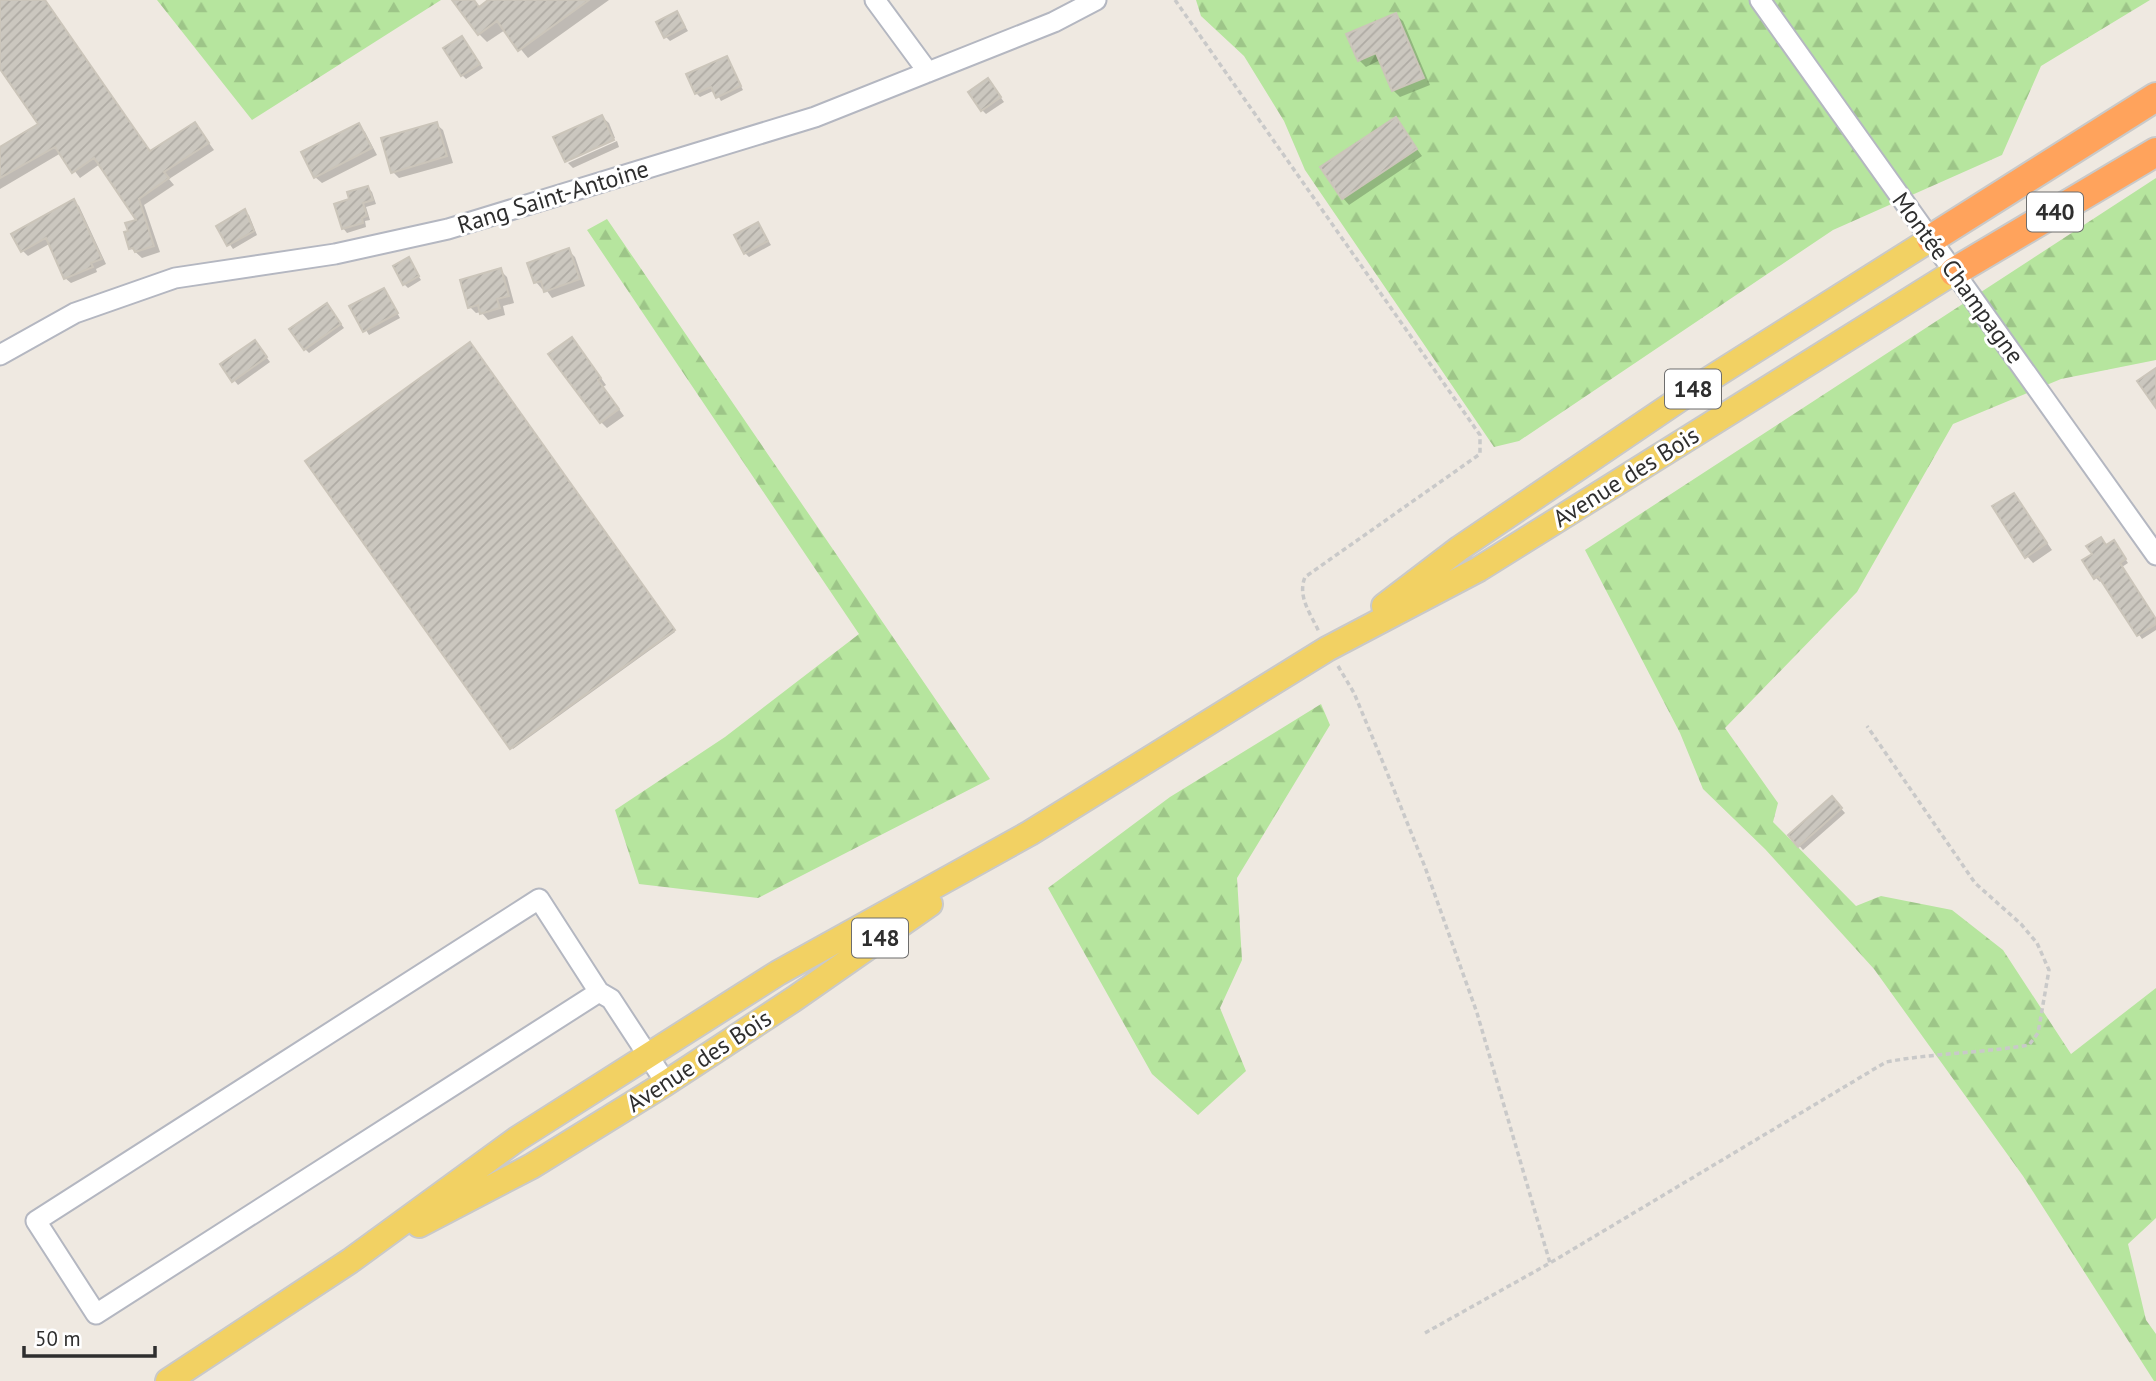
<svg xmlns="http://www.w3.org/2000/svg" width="2156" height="1381" font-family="'PT Sans',sans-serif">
<defs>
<pattern id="forest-firs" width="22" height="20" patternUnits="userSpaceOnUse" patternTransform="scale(1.75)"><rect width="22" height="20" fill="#b6e59e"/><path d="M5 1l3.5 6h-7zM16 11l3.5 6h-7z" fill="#9dc588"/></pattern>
<pattern id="building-hatch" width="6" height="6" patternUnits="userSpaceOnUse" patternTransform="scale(1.75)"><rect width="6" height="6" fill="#cbc7bf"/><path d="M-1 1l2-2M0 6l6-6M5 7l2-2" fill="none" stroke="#afaba4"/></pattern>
</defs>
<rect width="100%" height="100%" fill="#efe9e1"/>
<path fill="url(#forest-firs)" d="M157,0H441L252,120Z
M1196,0H2150L2041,66L2002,155L1833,230L1519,441L1494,447L1305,170L1284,121L1244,56L1201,16Z
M2156,178V360L2061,379L1953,424L1857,592L1725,728L1778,803L1773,822L1856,906L1881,896L1952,910L2003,950L2071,1054L2156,988V1218L2128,1244L2146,1320L2156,1334V1381H2154L2023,1176L1874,969L1765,849L1703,789L1680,733L1585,550Z
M607,219L990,779L758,898L639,884L615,810L725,737L859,634L587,230Z
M1321,704L1330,725L1237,878L1242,960L1220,1008L1246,1071L1198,1115L1152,1074L1048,888L1170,797Z"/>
<path fill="#0003" d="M0,0H45L151,153L195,124L214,150L169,179L174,185L144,205L160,252L142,258L131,248L139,221L100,164L80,178L61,153L0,189V149L40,124L0,66Z
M465,0H473L480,8L491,0H609L528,58L505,30L487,42L479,34Z
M677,13L688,31L670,41L666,37Z
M1396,15L1403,21L1430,85L1400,97L1393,90L1380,60L1366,67L1359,60Z
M465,42L483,68L466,79L462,75Z
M726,58L743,90L721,101L715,90L700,97L696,93Z
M992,85L1004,102L986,114L982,110Z
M602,117L609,123L615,138L567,160Z
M1395,119L1422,156L1349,205L1343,198Z
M436,124L443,130L453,163L399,178L393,172Z
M358,125L365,132L377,155L322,183L315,177Z
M617,141L619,147L573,168L568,163Z
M368,188L372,192L376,204L366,207L370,220L365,221L366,227L347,233L343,228L351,200Z
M74,201L79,206L106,264L96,269L97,272L71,283L65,278L51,243L28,256L23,251Z
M245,212L249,215L257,235L233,249L218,227Z
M758,224L771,245L749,257L745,253Z
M568,250L575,257L585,286L552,298L545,288L542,289L536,282Z
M408,259L421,280L408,288L404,284Z
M500,270L507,277L514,303L503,306L505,315L488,320L481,312L476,313L470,307Z
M384,290L400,318L369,335L352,307Z
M330,309L344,328L309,353L305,349Z
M470,345L675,632L513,749L433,639Z
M577,345L606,385L603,387L624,416L607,428L601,422Z
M258,346L270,362L238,385L222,365Z
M2014,495L2052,550L2033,563L2027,556Z
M2117,546L2128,563L2122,567L2156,619V630L2142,639L2102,580L2100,582L2096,578L2094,555L2107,547Z
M1832,798L1845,813L1803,850L1790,835Z"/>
<path fill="url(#building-hatch)" stroke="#cbc5ba" stroke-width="2" d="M0,0H45L150,151L195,122L209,143L164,172L169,178L139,199L154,246L135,252L133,248L129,249L124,232L128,231L125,223L136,220L94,158L72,173L55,147L0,178V147L38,124L0,69Z
M452,0H474L479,7L488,0H589L518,51L497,21L478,35Z
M677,11L685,27L664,38L656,22Z
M1396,13L1424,78L1392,91L1376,53L1358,61L1346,34Z
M462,36L480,64L461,76L443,48Z
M727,56L741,86L716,98L711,87L695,94L686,74Z
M988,78L1001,97L981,111L968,92Z
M602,115L614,140L565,162L553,137Z
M1396,117L1417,149L1342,199L1320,167Z
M437,122L447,156L391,173L381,138Z
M359,123L372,148L314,178L301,152Z
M368,186L373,200L363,203L367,216L362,218L363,223L342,229L334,204L349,199L347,192Z
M74,199L102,259L91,263L93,267L64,279L46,238L21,252L11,234Z
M245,209L254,231L227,246L216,226Z
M758,222L768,241L744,254L734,235Z
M569,248L580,279L544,292L541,281L534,283L527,263Z
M409,257L419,276L403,285L393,266Z
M501,268L509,296L497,299L500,308L480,314L478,305L468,308L460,280Z
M384,288L398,313L363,332L349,306Z
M327,303L341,324L304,350L289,329Z
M572,337L601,378L598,380L619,409L600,423L548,354Z
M255,340L267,357L232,382L220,364Z
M470,342L675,630L510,749L305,461Z
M2156,368V408L2137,381Z
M2014,493L2047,543L2025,558L1992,506Z
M2101,537L2106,545L2114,540L2126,559L2120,563L2156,619V624L2137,636L2098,576L2094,579L2082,560L2092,554L2086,546Z
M1832,796L1842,808L1798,847L1788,835Z"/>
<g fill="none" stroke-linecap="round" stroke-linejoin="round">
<g stroke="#b4b7c1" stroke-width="23">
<path id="minor" d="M875,0L928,72
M1760,0L2156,555
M0,355L75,313L175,278L335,254L448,229L815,117L1054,22L1096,0
M599,992L96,1314L36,1221L539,899L599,992L611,999L666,1083"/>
</g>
<g stroke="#c9c9c9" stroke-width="28">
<path id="major" d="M1384,606L1460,548L1708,380L1931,239
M419,1225L532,1166L666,1083L794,999L930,904
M168,1381L350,1261L517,1139L778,973L1030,833L1327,649L1479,569L1954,272"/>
</g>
<g stroke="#c9c9c9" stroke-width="32">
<path id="highway" d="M1931,239L2156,97
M1954,272L2156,152"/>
</g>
<path stroke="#c9c9c9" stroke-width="3.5" stroke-dasharray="5 3.5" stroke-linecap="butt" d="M1175,0L1480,435V454L1305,577C1297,597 1311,614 1319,632
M1338,666L1354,693L1384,765L1425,867L1477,1013L1550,1263
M1425,1333L1550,1263L1886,1062C1934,1053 1982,1053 2029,1045L2038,1033L2049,970L2037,943L2021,924L1975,883L1867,726"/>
<use href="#minor" stroke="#fff" stroke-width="19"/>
<use href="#major" stroke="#f2d163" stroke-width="24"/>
<use href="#highway" stroke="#ffa35c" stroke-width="28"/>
</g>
<g text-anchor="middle" stroke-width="6" stroke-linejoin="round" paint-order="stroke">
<g fill="#fff" stroke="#6d6d6d" stroke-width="2">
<rect x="2027" y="192.5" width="56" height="39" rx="5"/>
<rect x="1665" y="369.5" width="56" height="39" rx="5"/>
<rect x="852" y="918.5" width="56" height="39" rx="5"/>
</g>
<g font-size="23" font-weight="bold" fill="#2e2e2e">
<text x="2055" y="220">440</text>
<text x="1693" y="397">148</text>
<text x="880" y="946">148</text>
</g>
<g font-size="24" fill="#2e2e2e" stroke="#fff">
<text transform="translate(553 197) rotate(-17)" y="8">Rang Saint-Antoine</text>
<text transform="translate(1958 278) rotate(54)" y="8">Montée Champagne</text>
<text transform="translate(1626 477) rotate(-32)" y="8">Avenue des Bois</text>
<text transform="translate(699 1061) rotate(-33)" y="8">Avenue des Bois</text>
</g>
</g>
<path d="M24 1346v10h131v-10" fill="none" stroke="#2e2e2e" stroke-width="3.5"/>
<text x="35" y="1346" font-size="21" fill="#2e2e2e" stroke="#ffffff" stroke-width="5" paint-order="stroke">50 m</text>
</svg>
